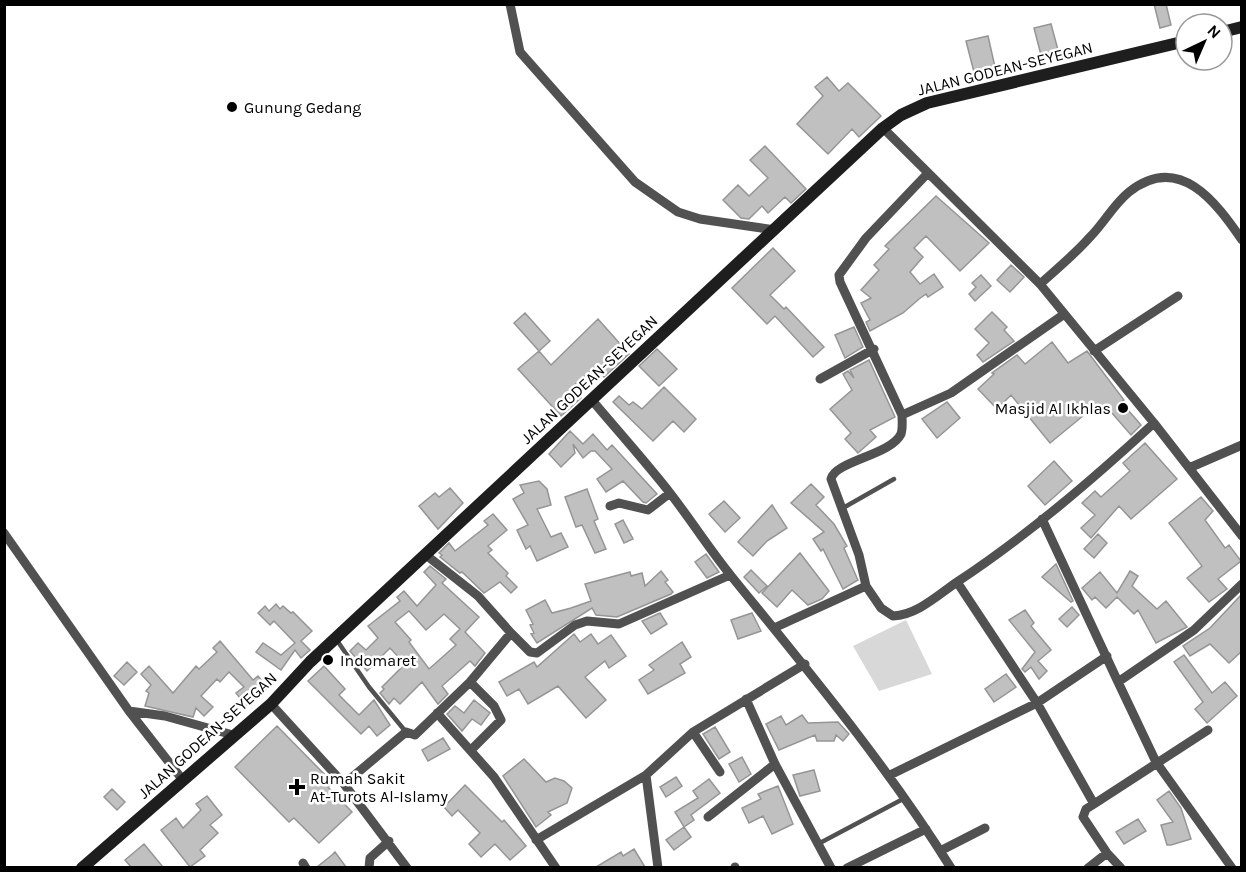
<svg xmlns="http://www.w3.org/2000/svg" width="1246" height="872" font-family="Karla,sans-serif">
<rect width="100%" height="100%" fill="#fff"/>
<path fill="#d8d8d8" d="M906,620L932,674L879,691L853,646Z"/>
<path fill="#c0c0c0" stroke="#959595" stroke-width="1.5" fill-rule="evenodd" d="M1154,4H1166L1171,25L1160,28Z
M1051,24L1058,50L1041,55L1034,28Z
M988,36L995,67L974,72L966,41Z
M827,77L839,91L848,83L881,116L859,137L852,129L828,154L797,124L823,96L815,87Z
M765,146L806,189L791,203L785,197L768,213L762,206L749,219L741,218L723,200L738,185L749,196L768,178L750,160Z
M936,196L989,243L960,271L926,236L914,248L923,257L910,272L920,284L934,274L943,287L928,297L926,294L919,299L903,313L870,331L866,322L870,320L861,303L871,298L861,290L879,270L874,265L889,249L885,246Z
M773,248L795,271L770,295L784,309L786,307L824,347L813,357L775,316L767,324L732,288Z
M1011,265L1024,277L1010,292L997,280Z
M981,275L991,286L975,301L969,294L976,287L972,283Z
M992,312L1007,327L1004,330L1014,341L983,362L977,355L989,343L975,329Z
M525,313L550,341L539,351L514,323Z
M598,319L629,354L604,377L595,367L572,387L581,398L561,416L518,369L539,351L551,365Z
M854,327L863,347L845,358L835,335Z
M1052,342L1068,363L1087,351L1124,400L1121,402L1141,425L1131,435L1105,405L1092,415L1089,411L1050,443L1011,395L997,409L978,389L994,374L992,373L1017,355L1025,364Z
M657,349L677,369L659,386L639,366Z
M869,360L895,417L870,430L876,437L858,453L845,439L851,433L830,409L852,390L843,374L848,371L854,378L850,370Z
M664,387L696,419L684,432L673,421L653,441L613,402L619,396L629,405L633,402L642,409Z
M947,402L960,418L937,438L922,419Z
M570,431L583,444L593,434L607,450L612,445L657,494L646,503L643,502L623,481L606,492L597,479L612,469L595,451H591L583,458L573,444L575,453L561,467L549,454Z
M1145,443L1177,479L1131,519L1119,506L1091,538L1081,528L1095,515L1082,503L1095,491L1101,497L1130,471L1123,463Z
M1054,461L1072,481L1045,505L1028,486Z
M539,481L547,489L551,505L537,509L551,537L561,533L568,547L537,561L530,546L526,549L517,530L528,525L513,499L524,493L520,485Z
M811,484L824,497L816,505L834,524L847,546L844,548L857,578L858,580L843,589L823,549L821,551L813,539L824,532L791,503Z
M450,488L463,503L438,529L419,506L435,493L439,497Z
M587,489L598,519L594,521L606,549L595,553L582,525L576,527L565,497Z
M1201,497L1213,511L1205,520L1225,548L1229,545L1241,561L1218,579L1227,589L1209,602L1187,578L1202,566L1169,523Z
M724,501L740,518L725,532L709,514Z
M772,505L787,528L767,541L753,556L738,542Z
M493,514L507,530L488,546L492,550L488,553L508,573L506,576L517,587L511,593L500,582L484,593L462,572L460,573L440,557L442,555L439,553L449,543L455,551L488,525L484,521Z
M623,520L633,539L624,543L615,524Z
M1098,534L1107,543L1094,558L1084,549Z
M800,553L829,591L822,599L808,605L792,590L777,607L762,593Z
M706,554L719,572L707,578L695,562Z
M1056,564L1073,601L1071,602L1042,577Z
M430,566L446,579L442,583L479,617L465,632L485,653L475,666L470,661L442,686L448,694L438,704L422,682L400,704L394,698L389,704L380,693L384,689L382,687L405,664L390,648L367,671L350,651L358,643L366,650L378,638L368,626L400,601L397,597L404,591L417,606L436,585L424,572ZM409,611L426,630L444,614L460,629L450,639L456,645L429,669L409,642L411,640L395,622Z
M751,570L767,586L759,593L744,577Z
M661,571L668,580L665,582L673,592L671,594L617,617L596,615L592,608L537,643L531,634L534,633L530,625L533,624L526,610L545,600L552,613L571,608L591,601L585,584L630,572L631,576L642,573L645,586Z
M1130,571L1138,576L1132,586L1157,609L1166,601L1187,627L1156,643L1138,610L1134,614L1117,597L1106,608L1095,597L1092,600L1082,588L1100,572L1117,593Z
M1242,594V651L1229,663L1210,644L1190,656L1183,646L1210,628Z
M276,604L280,609L283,606L291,613L293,612L312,631L301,641L310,650L301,658L295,650L281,670L256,652L263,643L281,655L295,643L274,621L270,625L258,613L265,606L269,611Z
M1072,607L1079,615L1067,627L1059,619Z
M1025,610L1034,623L1031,626L1051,650L1038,661L1047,671L1039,679L1031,667L1025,672L1022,669L1035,652L1009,620Z
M660,613L667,624L651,634L642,621Z
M752,613L761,631L738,639L731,620Z
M574,634L580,642L591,634L598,644L611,635L626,656L609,668L605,661L585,677L606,700L586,718L558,686L528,704L519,689L507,696L499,682L534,662L537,667Z
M220,641L253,680L258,676L268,688L246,706L236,693L244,687L229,672L220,682L217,679L201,696L213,707L204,716L196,708L193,717L145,706L149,693L146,691L151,685L141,674L149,666L173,693L196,666L199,669L217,652L213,648Z
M682,642L691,657L680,664L685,673L648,694L639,680L654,670L649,665Z
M1184,655L1212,693L1225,682L1237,696L1207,723L1195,709L1203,702L1174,662Z
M127,662L137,672L124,685L114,676Z
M324,666L345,689L339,695L359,715L374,700L390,725L377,736L369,726L361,734L308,681Z
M1006,674L1016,687L994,702L985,689Z
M474,700L490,713L481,725L472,719L462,731L447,714L455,706L464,713Z
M802,715L808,723L838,722L849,734L843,741L836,735L834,741H817L815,735L779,750L766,724L781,716L786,725Z
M277,726L333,783L328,787L352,812L319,843L294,818L289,822L235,767Z
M715,727L730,752L719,759L703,734Z
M443,738L450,749L428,761L422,750Z
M742,757L751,774L739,782L729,764Z
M524,759L546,782L555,778L564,781L572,788L567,803L548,812L551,815L536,827L503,776Z
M814,770L820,791L800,796L793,775Z
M676,777L682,786L666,797L660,787Z
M709,779L720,793L691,815L694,820L684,827L675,812L698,798L693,791Z
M465,785L502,822L504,820L526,846L510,860L495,844L481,857L469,844L480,833L458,810L452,816L444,807Z
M778,786L793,824L772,834L763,816L749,823L742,808L761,799L758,794Z
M112,789L125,802L117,810L104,797Z
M1169,791L1181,808L1191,839L1171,845H1167L1161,825L1173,822L1157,800Z
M207,796L222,815L210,825L218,833L200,850L205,856L190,867L161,830L176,818L183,828L201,810L196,804Z
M1138,819L1146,831L1124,844L1116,832Z
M684,827L691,837L674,850L666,840Z
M144,844L163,867H131L125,860Z
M634,849L645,867H596L621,852L623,856Z
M335,852L346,867H317L332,855Z"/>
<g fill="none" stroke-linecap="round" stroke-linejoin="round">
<path stroke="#515151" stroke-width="4.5" d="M843,508L894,479
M336,639L369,687L406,732
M818,844L903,799"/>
<path stroke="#515151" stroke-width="9" d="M510,4L520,52L635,182L678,212L700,219L775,230
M883,128L1040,284L1154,423L1242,536
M927,174L866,238L839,275L840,282L902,415C902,420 903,428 901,434C891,455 835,461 831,479L859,555L866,586L881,608L893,616C917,615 938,595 957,582C1028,535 1092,480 1154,423
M1040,284C1057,269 1075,254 1090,237C1104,223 1114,204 1129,192C1179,152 1216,202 1242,240
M1094,351L1178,296
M820,379L874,349
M591,399C617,430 645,461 670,493C691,520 710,550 732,577C809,672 886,764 951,868
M902,415L951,393L1063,315
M1189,468L1242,445
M610,506L619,503L648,510L670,493
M1042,519L1118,682
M4,533L129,711L182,779
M426,555L478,596L511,633
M957,582L1037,703L1094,804L1086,809L1083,817L1107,853L1121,868
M774,628L866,586
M470,682L494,706L501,720L471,750
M746,699L775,764L831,868
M271,704L344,784L407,868
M129,711L165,716L233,735
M437,713L494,777L556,868
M693,732L720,772
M646,775L658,868
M890,775L1037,703L1107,656
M344,784L406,732L415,735L470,682L511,633L530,652L537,653L575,625L587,621L619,624L730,575
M1094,804L1208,730
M708,817L775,764
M536,840L646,775L693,732L805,664
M940,851L985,828
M303,863L306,868
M735,867V868
M369,868L370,858L389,841
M847,868L926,829
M1088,868L1107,853
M1232,868L1156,762L1118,682L1194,630L1242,584"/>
<path stroke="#1e1e1e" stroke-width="12" d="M1222,32L1242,27
M82,868L271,704L310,662L883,128L901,115L927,103L1186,41"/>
</g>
<g fill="#000" stroke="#fff" stroke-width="2">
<circle cx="232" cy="107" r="6"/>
<circle cx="1123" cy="408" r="6"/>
<circle cx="328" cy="660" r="6"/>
<path d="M294 778h6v6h6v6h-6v6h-6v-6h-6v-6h6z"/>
</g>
<g text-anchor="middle" stroke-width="5" stroke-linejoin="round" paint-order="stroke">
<g font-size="16" fill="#000" stroke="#fff">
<text transform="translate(1005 68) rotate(-14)" y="6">JALAN GODEAN-SEYEGAN</text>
<text transform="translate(589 379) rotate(-43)" y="6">JALAN GODEAN-SEYEGAN</text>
<text transform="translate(207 735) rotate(-42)" y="6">JALAN GODEAN-SEYEGAN</text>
</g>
<g font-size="16" fill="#000" stroke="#fff" text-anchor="start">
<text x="244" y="113">Gunung Gedang</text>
<text x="1111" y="414" text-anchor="end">Masjid Al Ikhlas</text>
<text x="340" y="666">Indomaret</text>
<text x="310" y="784">Rumah Sakit<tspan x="310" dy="18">At-Turots Al-Islamy</tspan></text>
</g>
</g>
<rect width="1246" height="872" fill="none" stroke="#000000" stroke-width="12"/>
<g transform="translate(1204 42) rotate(44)"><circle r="28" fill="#ffffff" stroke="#999999" stroke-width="1.5"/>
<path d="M0-4.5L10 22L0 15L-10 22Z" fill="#000000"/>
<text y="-9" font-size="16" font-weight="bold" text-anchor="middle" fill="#000000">N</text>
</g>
</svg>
